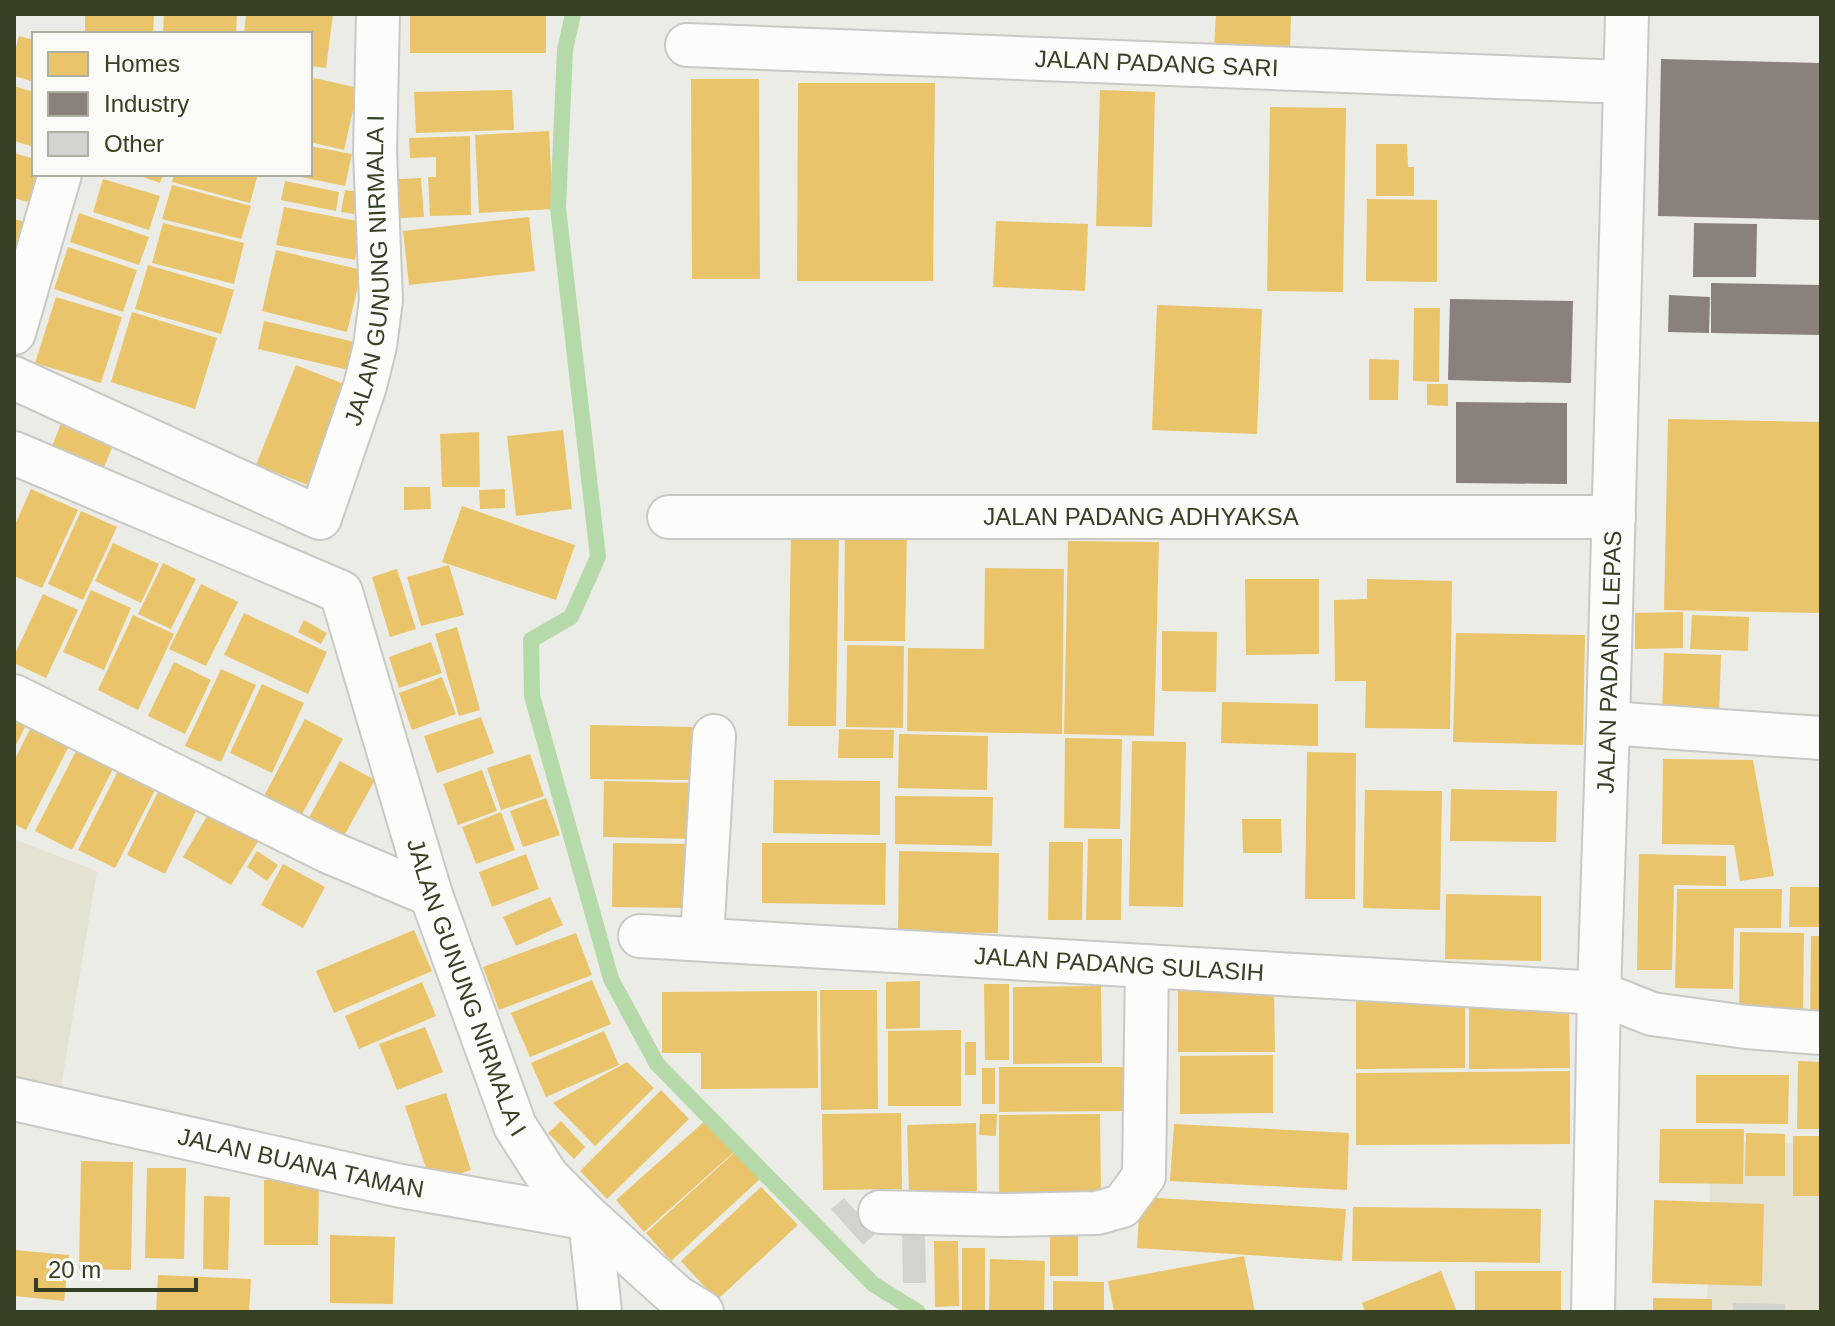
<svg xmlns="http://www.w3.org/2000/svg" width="1835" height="1326" font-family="Arial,sans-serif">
<rect width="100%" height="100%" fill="#ecece7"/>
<path fill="#e4e2d1" d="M14,839L97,871L54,1129L14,1121Z
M1711,1142L1821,1144V1312H1707Z"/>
<path fill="#e9c46a" d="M85,14H154L153,34H85Z
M164,14H237L236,34H163Z
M246,14H333L326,68L310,66V34H244Z
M410,14H546V53H410Z
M1216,14H1291L1290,50L1214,46Z
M19,36L34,40V82L14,76V54Z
M314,78L358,88L344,150L310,142V93Z
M691,79H759L760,279H692Z
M798,83H935L933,281H797Z
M14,86L34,92V147L14,141Z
M512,90L514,130L416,133L414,92Z
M1100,90L1155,92L1152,227L1096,226Z
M1270,107L1346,108L1343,292L1267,291Z
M549,131L553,209L479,213L475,135Z
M470,136L471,215L430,216L428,177H436V157L410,158L409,138Z
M1376,144H1407L1408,167H1414V196H1376Z
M310,146L352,154L345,186L291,175L310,174Z
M14,153L34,159V174H40L32,203L14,198Z
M134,174H163L160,183Z
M174,174H258L250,203L172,182Z
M421,178L424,217L382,219L380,180Z
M103,179L160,196L149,230L93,212Z
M285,181L339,192L336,211L281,200Z
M172,185L251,206L241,239L162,219Z
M345,190L358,192L354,214L341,212Z
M1367,199L1437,200V282L1366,281Z
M284,207L362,222L355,260L276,245Z
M79,213L149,237L139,265L70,242Z
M529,217L535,271L409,285L403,231Z
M14,219L33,224L14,265Z
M996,221L1088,224L1085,291L993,287Z
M163,223L244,243L234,284L152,263Z
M68,247L137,270L123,312L54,289Z
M276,250L362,270L347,332L262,311Z
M148,265L234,290L221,334L135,309Z
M56,297L122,317L101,383L35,363Z
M1157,305L1262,309L1257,434L1152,430Z
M1414,308H1440L1439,382L1413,381Z
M132,312L217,338L195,409L111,382Z
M264,321L359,343L353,371L258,349Z
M1369,359L1399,360L1398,400H1369Z
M296,365L354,388L316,488L256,465Z
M1427,384H1448V406L1427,405Z
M1668,419L1821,422V613L1664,610Z
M61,423L114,443L100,477L48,457Z
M563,430L572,509L516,516L507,436Z
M479,432L480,487H442L440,434Z
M404,487H430L431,509L404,510Z
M31,489L78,510L42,588L14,576V527Z
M505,489V508L480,509L479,490Z
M462,506L575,545L556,600L442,562Z
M81,511L117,527L83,600L48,584Z
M845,529L907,530L905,641H844Z
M791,530L839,531L836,726H788Z
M1068,541L1159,542L1154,736L1064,734Z
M113,543L159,564L141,603L95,581Z
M163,563L196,579L171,629L138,614Z
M449,565L464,615L421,626L407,577Z
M985,568L1064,569L1062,734L907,731L908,648L984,649Z
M397,569L416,629L390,637L372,577Z
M1245,579H1319V654L1246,655Z
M1367,579L1452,581L1450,729L1365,728L1366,681H1335L1334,600L1367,599Z
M201,584L238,602L206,666L169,649Z
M91,590L131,608L104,670L63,652Z
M43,594L78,610L46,678L14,663V656Z
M1683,612V648L1635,649V613Z
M244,613L327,652L308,694L224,655Z
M133,615L174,634L138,710L98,690Z
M1692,615L1749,617L1748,651L1690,649Z
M304,620L327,633L321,644L298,632Z
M457,627L480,710L459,716L435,634Z
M1162,631L1217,632L1216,692L1162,691Z
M1456,633L1585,635L1583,745L1453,742Z
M431,642L442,673L399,688L389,657Z
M847,645L904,646L903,728L846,727Z
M1664,653L1721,655L1719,718L1662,716Z
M174,662L211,680L185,734L148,716Z
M221,669L256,685L221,762L185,746Z
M442,677L456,714L412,730L399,693Z
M262,684L304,703L272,773L230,753Z
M1222,702L1318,704V746L1221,743Z
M14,711L29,719L14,749Z
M481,717L494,753L437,773L424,736Z
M305,719L343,739L301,816L264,796Z
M590,725L695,727L694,780L590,779Z
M31,727L69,746L26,830L14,824V761Z
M839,729L894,730L893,758H838Z
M899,734L988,736L987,790L898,788Z
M1065,738L1122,739L1120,829L1064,828Z
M1132,741L1186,742L1183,907L1129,906Z
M78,747L115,765L72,850L35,831Z
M1307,752L1356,753L1355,899H1305Z
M530,754L544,796L501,810L487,768Z
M1663,759L1753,760L1774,876L1740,881L1734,845L1662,844Z
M340,761L375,780L340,843L306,823Z
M120,767L157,786L115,868L78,850Z
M482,770L497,811L458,825L443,784Z
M774,780L880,781V835L773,833Z
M604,781L695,783L694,839L603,837Z
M1451,789L1557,791L1556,842L1450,841Z
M159,790L197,809L165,874L127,855Z
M1365,790L1442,791L1440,910L1363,908Z
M895,796L993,797L992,846L895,844Z
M546,798L560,835L523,847L510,811Z
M213,806L262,835L231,885L183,857Z
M501,812L515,850L476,864L462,827Z
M1242,819H1281L1282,853H1243Z
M1088,839H1122L1121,920H1086Z
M1049,842H1083L1082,920H1048Z
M613,843L689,844L688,908L612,907Z
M762,843H886L885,905L762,903Z
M257,851L278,865L267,881L247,867Z
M899,851L999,853L998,933L898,932Z
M526,854L539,889L492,907L479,872Z
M1639,854L1726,856V886L1674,885L1672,970H1637Z
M283,864L325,887L303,928L261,905Z
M1790,887H1821V927H1789Z
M1677,889H1782L1781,928H1734L1733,989L1675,988Z
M1446,894L1541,896V961L1445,959Z
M550,897L563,925L516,946L503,917Z
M414,930L432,971L334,1013L316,971Z
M1740,932L1804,933L1803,1016L1739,1015Z
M576,933L592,975L499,1010L483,967Z
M1811,936H1821V1024H1810Z
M592,980L611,1024L530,1057L511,1013Z
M920,981V1028L886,1029V982Z
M422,982L436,1016L359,1049L345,1016Z
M984,984H1009V1060H985Z
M1101,986L1102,1063L1013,1064V987Z
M1178,988H1274L1275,1052H1178Z
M820,990H877L878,1109L821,1110Z
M817,991L818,1088L701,1089V1053H662V992Z
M1465,996V1068L1356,1069V997Z
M1569,1003L1570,1068L1469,1069V1004Z
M425,1027L443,1072L397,1090L379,1044Z
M961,1030V1106H888V1031Z
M604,1031L619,1065L546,1097L531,1063Z
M965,1042H976V1075H965Z
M1273,1055V1113L1180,1114V1056Z
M1798,1061L1821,1062V1129H1797Z
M627,1062L654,1088L595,1146L553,1103Z
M999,1067H1132L1133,1111L999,1112Z
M982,1068H995V1104H982Z
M1570,1071V1144L1356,1145V1073Z
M1696,1075H1789L1788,1124L1696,1123Z
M661,1090L689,1119L607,1199L580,1171Z
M446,1093L471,1170L431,1183L405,1106Z
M901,1113L902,1189L823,1190L822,1114Z
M980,1114H997L996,1136L979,1135Z
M1100,1114L1101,1194L999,1196V1115Z
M706,1120L734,1152L644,1232L616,1200Z
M561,1121L585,1147L574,1159L548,1133Z
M976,1123L977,1191L909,1192L907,1125Z
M1174,1124L1349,1133L1347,1190L1170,1181Z
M1660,1129H1744L1743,1184L1659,1183Z
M1746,1133L1785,1134V1176H1745Z
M1793,1136H1821V1196H1793Z
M735,1152L760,1179L671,1261L646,1233Z
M81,1161L133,1162L131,1270L79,1269Z
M147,1168H186L184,1259L145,1258Z
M264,1180L319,1181L318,1245H264Z
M761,1187L798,1225L717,1300L681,1261Z
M204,1196L230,1197L228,1270L203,1269Z
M1140,1197L1346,1209L1342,1261L1137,1248Z
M1654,1200L1764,1204L1762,1286L1652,1283Z
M1353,1207L1541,1209L1540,1263L1352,1261Z
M1050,1232H1078V1276H1050Z
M330,1235L395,1237L393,1304L330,1303Z
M934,1241H958L959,1306L935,1307Z
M962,1248H985V1312H962Z
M14,1250L69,1255L64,1301L14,1296Z
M1244,1256L1255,1312H1114L1108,1281Z
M990,1259L1045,1261L1044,1312H989Z
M1441,1271L1457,1312H1365L1362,1303Z
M1475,1271H1561V1312H1475Z
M158,1275L251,1279L249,1312H156Z
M1053,1281L1104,1282V1312H1053Z
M1653,1298L1712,1299V1312H1653Z"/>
<path fill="#8a817c" d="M1661,59L1821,63V220L1658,216Z
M1694,223L1757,224L1756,277H1693Z
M1711,283L1821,285V335L1711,333Z
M1669,295L1710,297L1709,333L1668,332Z
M1450,299L1573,301L1571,383L1448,380Z
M1456,402L1567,403V484L1456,483Z"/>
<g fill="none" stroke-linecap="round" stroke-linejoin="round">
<path stroke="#b6d9a9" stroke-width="16" d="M573,14L565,50L558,208L598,557L571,617L531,640L532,696L611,979L657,1064L873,1284L918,1312"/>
</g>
<path fill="#d2d3ce" d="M844,1198L876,1233L863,1245L831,1209Z
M902,1232H925L926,1283H903Z
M1733,1303L1785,1304V1312H1733Z"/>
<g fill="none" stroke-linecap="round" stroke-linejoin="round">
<g stroke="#c8c9c4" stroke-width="46">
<g id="minor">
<path id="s1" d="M687,45L1624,82"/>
<path d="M14,333L60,174"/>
<path id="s2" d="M14,378L320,518L365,386L375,346L381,300L375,152L378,14"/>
<path id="s3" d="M14,453L341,592L431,895L515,1126L547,1176L590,1219L677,1297L702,1312"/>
<path id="s4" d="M669,517H1614"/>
<path d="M14,696L329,852L431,895"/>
<path d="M1608,723L1821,738"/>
<path id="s5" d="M640,936L1599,993L1652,1014L1746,1027L1821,1033"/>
<path d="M702,939L714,736"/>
<path id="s6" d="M14,1099L401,1186L590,1219L600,1312"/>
<path d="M880,1212L1005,1215L1097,1213L1122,1206L1144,1176L1147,966"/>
<path id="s7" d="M1593,1312L1599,993L1608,723L1627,14"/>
</g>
</g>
<use href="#minor" stroke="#fcfcfb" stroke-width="42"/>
</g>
<g text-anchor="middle" stroke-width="8" stroke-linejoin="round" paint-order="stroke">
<g font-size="24" fill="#374024" stroke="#fafaf6">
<text dy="8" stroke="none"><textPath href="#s1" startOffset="470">JALAN PADANG SARI</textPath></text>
<text dy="8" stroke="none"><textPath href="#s2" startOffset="592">JALAN GUNUNG NIRMALA I</textPath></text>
<text dy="8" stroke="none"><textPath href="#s4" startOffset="472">JALAN PADANG ADHYAKSA</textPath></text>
<text dy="8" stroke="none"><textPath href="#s7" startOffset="650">JALAN PADANG LEPAS</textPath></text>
<text dy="8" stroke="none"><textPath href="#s5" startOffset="480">JALAN PADANG SULASIH</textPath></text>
<text dy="8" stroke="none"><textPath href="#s3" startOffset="770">JALAN GUNUNG NIRMALA I</textPath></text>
<text dy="8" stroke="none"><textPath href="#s6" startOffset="294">JALAN BUANA TAMAN</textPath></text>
</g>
</g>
<rect width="1835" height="1326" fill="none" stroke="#374024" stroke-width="32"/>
<rect x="32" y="32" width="280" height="144" fill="#fafaf6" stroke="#acb0a2" stroke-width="2"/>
<rect x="48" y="52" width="40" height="24" fill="#e9c46a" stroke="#acb0a2" stroke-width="2"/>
<text x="104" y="72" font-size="24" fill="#374024">Homes</text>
<rect x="48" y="92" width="40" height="24" fill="#8a817c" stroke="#acb0a2" stroke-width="2"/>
<text x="104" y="112" font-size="24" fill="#374024">Industry</text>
<rect x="48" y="132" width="40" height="24" fill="#d2d3ce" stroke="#acb0a2" stroke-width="2"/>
<text x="104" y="152" font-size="24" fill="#374024">Other</text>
<path d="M36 1278v12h160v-12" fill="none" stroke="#374024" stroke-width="4"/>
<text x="48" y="1278" font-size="24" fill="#374024" stroke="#fafaf6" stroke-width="6" paint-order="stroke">20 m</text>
</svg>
